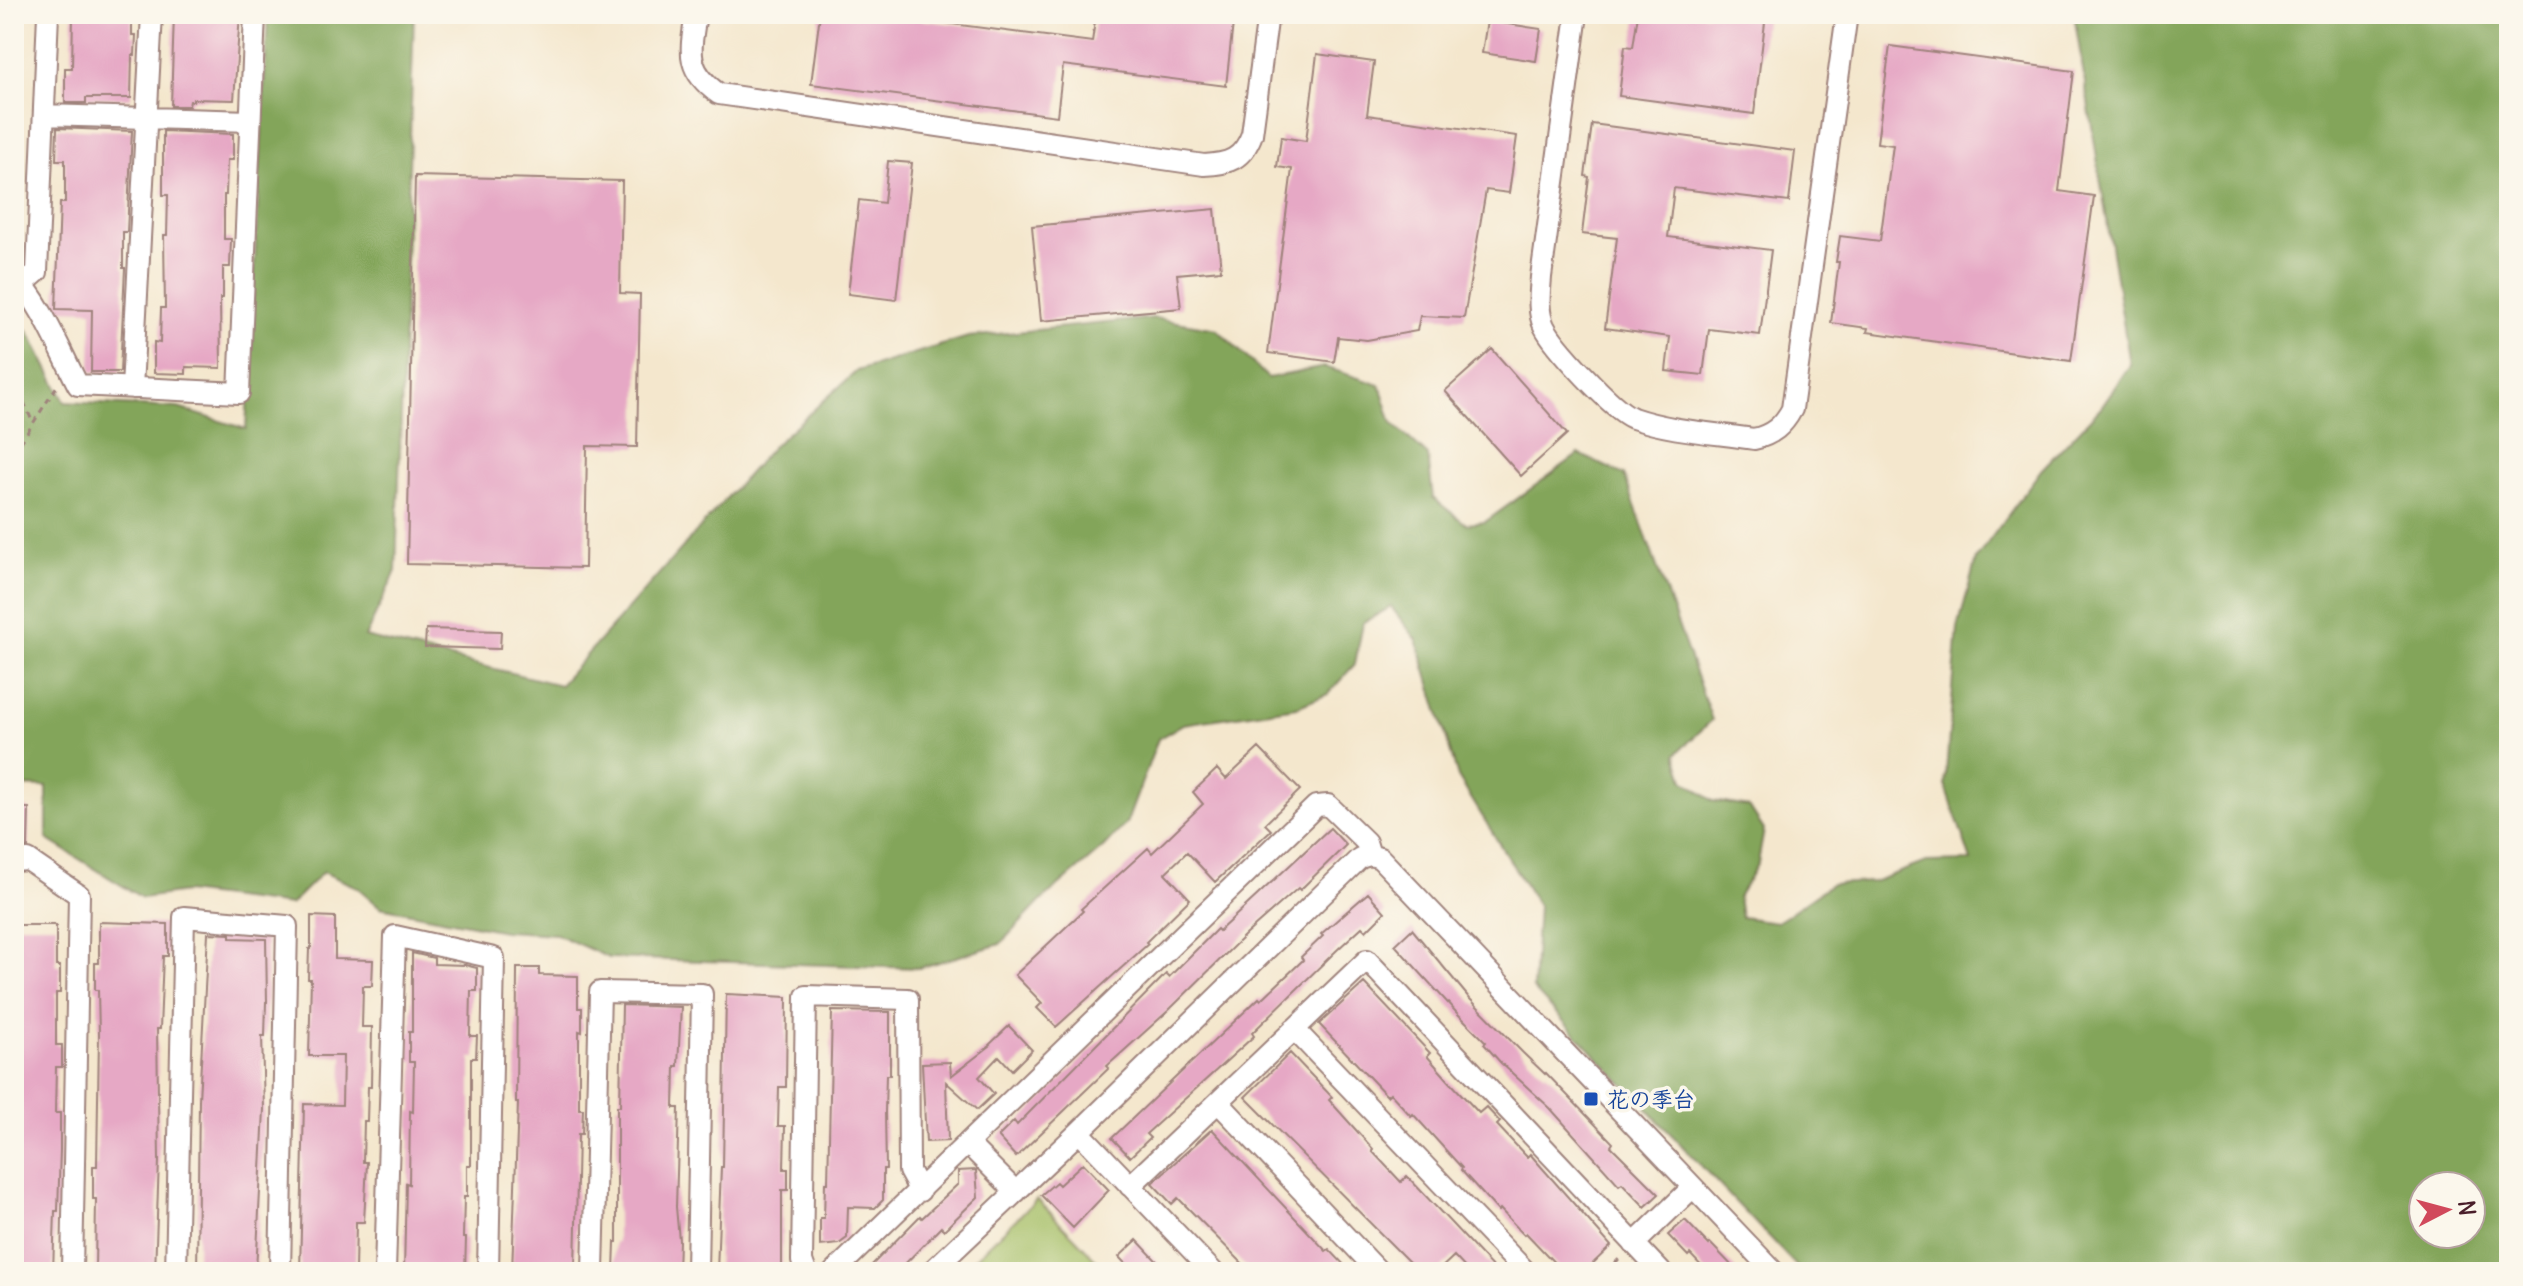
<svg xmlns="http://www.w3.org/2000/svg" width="2523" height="1286" font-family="Delius,'Klee One',sans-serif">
<rect width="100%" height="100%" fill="#fbf7ec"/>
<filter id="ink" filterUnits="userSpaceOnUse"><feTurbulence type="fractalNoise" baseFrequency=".0125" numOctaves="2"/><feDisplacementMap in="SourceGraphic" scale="16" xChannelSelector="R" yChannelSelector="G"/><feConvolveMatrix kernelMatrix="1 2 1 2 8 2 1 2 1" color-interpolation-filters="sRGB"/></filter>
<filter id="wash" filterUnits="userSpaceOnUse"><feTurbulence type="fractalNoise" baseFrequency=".006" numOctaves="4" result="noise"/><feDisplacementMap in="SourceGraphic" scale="32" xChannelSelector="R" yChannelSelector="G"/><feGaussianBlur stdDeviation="1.8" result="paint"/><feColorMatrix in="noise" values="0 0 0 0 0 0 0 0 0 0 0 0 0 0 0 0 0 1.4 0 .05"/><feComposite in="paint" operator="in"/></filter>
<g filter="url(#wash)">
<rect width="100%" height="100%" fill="#f4e7cd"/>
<path fill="#a4be65" stroke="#776e48" stroke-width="2" d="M1037,1199L1108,1272H961Z"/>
<path fill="#83a55a" stroke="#666242" stroke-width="2" fill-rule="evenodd" d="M268,14H414L396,571L365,637L560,685L773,446L857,371L968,337L1154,318L1217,329L1268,378L1325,367L1380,385L1392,423L1428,456L1433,498L1466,524L1485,522L1579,454L1624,475L1712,720L1676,754L1684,780L1713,801L1749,807L1764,830L1758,863L1738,897L1741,917L1777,922L1831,884L1873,882L1926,862L1971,861L1945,784L1958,628L1976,559L2041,470L2101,407L2130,365L2074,14H2509V1272H1802L1533,989L1538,906L1458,777L1417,640L1391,607L1363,623L1355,664L1328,694L1297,707L1183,724L1158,739L1127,822L1104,847L1040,902L1000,944L919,968L609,958L556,934L504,931L380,907L357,887L323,872L290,905L185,892L142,898L47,839V787L14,786V314L30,334L65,402L178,408L246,429ZM2423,1186H2471V1234H2423Z"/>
<g id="blocks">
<path fill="#e6a8c5" d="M73,14H132V35H136L135,55H132L131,98H86V103H65V68H72Z
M174,14H240L234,100L193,99V101H190L189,106H171Z
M820,14H922L921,20L1092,42L1096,14H1234L1226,86L1063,65L1057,116L811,84Z
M1638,14H1766L1754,114L1619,96L1625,46L1633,47Z
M1487,21L1541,29L1536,61L1482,53Z
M1890,46L2074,71L2059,191L2094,196L2071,361L1867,332L1868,328L1831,323L1839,262H1836L1840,236L1880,241L1893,145L1877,143Z
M1317,54L1374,62L1367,115L1517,136L1509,193L1486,190L1464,318L1420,316L1417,331L1367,340L1338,337L1334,362L1268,353L1292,169L1277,167L1281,137L1306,141Z
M1592,124L1795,151L1789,202L1674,188L1668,237L1771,250L1760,335L1709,329L1703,375L1666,371L1670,337L1605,328L1617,238L1582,234L1589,177L1585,176Z
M57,128L132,131L127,232H123V268H125L120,372H91L92,310L56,309L60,203H65V160H56Z
M163,131L233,134V160H227L226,195H224V239H231L230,267H223V298H220L221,368L186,367V374L154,373V342L160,343L161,308H165L164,235H167L168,195H163Z
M888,161L912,163L896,300L848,294L859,200L884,203Z
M415,176L622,181L620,293L640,294L637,447L587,446L585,568L407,564Z
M1215,209L1221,270L1177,274L1181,308L1041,321L1032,226Z
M1492,349L1567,434L1521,476L1445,391Z
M426,629L501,631L500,649L425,647Z
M1259,748L1300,790L1265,824L1271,830L1215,882L1187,852L1165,873L1190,899L1146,942L1148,944L1056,1027L1037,1008L1042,1003L1015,975L1083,911L1081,909L1148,848L1152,853L1203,804L1193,792L1217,769L1226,779Z
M14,808H29L28,847L14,848Z
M1330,828L1346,845L1300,890L1298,888L1245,935L1168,1011L1107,1066L1109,1068L1016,1157L998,1137L1014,1121L1017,1125L1166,974L1169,977L1217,929L1219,931Z
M1368,893L1385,912L1366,931L1362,927L1337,950L1252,1033L1254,1036L1146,1134L1150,1138L1130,1157L1112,1138L1259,998L1261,1000L1303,960L1301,957L1323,936L1321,934Z
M311,916L335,917V959L373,960L372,986H363L362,1027H372L371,1087H368L367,1121H364L363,1162H367L364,1222H356L355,1272H300L304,1104L342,1105L343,1056H309L311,979H308L309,949H311Z
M99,922L168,924V956H163L160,1029H157L159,1160L155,1272H95L96,1199H93V1166H97L99,1034L98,990H95V963H99Z
M14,925H56V966H60V993H56V1045H62V1067H56L55,1113H60V1150L58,1211H55L53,1272H14Z
M1412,929L1470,999L1523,1053L1545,1074L1546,1073L1613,1143L1611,1146L1659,1194L1645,1207L1622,1183L1619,1185L1550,1108L1501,1063L1484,1044L1486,1042L1456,1012L1395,945Z
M208,933L230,934V938L266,939L267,1002H266L265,1036H262L264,1109L256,1272H197L199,1100Z
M412,953L434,958V964L465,965L477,968V991H471L470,1036H477L476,1058H471V1165H467V1197H464L463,1238H466L465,1272H404L406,1183L409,1184L410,1111L413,1112L414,1062H409V1032H412Z
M517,968H539V975L578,976V1008H582V1032L579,1031V1109H583L582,1134H578L575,1270L512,1272L518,1103H516Z
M1364,983L1430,1053L1427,1056L1449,1081L1479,1113L1486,1107L1500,1122L1497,1125L1527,1157L1530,1154L1611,1246L1584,1272H1563L1526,1233L1524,1235L1500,1209L1498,1211L1461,1170L1462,1168L1413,1114L1411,1116L1390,1093L1387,1096L1319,1024Z
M726,994L787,997L786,1087H779L778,1126H785L784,1169H788V1190H782V1272H717L721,1167H723Z
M622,1005L681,1007L678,1066H675L674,1108H679L676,1207L679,1240L678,1272L614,1271L615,1242H617V1106H620Z
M832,1011L890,1012V1075H886L885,1112L886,1169H883V1200L875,1208L848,1207L847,1238L839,1244L820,1246V1218H824L825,1183H828Z
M1009,1026L1032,1050L1012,1070L999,1056L979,1077L994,1094L977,1110L946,1082L948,1141L926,1142L922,1063L950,1062L951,1076L990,1046L989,1045Z
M1290,1053L1332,1097L1329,1100L1373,1149L1372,1151L1401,1182L1407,1176L1497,1272H1469L1454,1256L1437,1272H1400L1410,1263L1245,1097Z
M1212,1129L1326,1251L1329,1249L1351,1272H1251L1178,1198L1172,1204L1152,1183Z
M1083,1163L1109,1190L1073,1228L1041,1195L1056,1182L1059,1185Z
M976,1170L978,1197L944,1230L941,1227L897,1272H865L920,1216L922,1218L958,1184V1171Z
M1685,1220L1709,1245L1710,1243L1738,1272H1707L1690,1254L1688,1256L1668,1235Z
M1137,1240L1167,1272H1133L1119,1257Z"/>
</g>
</g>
<g filter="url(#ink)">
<use href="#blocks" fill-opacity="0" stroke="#9f837c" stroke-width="2"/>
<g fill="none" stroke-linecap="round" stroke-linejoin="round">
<g stroke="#9f837c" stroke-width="24">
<path id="minor" d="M696,14C690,52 685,70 719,94L1204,165C1229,164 1243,159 1252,134L1268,14
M1577,14L1541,277C1540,292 1537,311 1544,326C1554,346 1613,410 1633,418C1671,431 1714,433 1754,439C1772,435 1783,426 1792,409L1847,14
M44,115L251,121
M14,275C40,300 61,352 78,385L239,393L255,14
M23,284L37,272L48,14
M132,388L152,14
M14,861L28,860L79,895L72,1272
M1294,1029L1526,1272
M1218,1102L1379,1272
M1079,1132L1213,1272
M968,1144L1016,1192
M1130,1186L1367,960L1661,1272
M1634,1244L1693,1187
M176,1272L184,917L287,926L280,1272
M385,1272L395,936L494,958L488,1272
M593,1272L600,992L702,994L697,1272
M806,1272L802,1261L806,996L908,999L909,1171L920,1191
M834,1272L1316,806L1328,805L1366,842L1370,855
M931,1272L1079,1132L1360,858L1370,855L1380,858L1774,1272"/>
</g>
<path stroke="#9f837c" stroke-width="3" stroke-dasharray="6 6" stroke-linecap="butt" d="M14,380L33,423
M14,453L57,386
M1606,1272L1620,1258"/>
<use href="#minor" stroke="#fff" stroke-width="20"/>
</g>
</g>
<rect fill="#1a4fb4" stroke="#fbf7ec" stroke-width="3" x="1583" y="1091" width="16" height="16" rx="4"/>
<g text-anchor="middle" stroke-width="7" stroke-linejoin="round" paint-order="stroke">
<g font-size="22" font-weight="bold" fill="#164399" stroke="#fbf7ec" text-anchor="start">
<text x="1607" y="1107">花の季台</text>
</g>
</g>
<rect width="2523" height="1286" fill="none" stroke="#fbf7ec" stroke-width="48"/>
<g transform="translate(2447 1210) rotate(84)"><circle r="38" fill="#fbf7ec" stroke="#b4a19f" stroke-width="2"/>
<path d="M0-6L14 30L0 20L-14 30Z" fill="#d1495b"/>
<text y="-12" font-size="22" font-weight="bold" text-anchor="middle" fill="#4a1f2b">N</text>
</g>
</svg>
